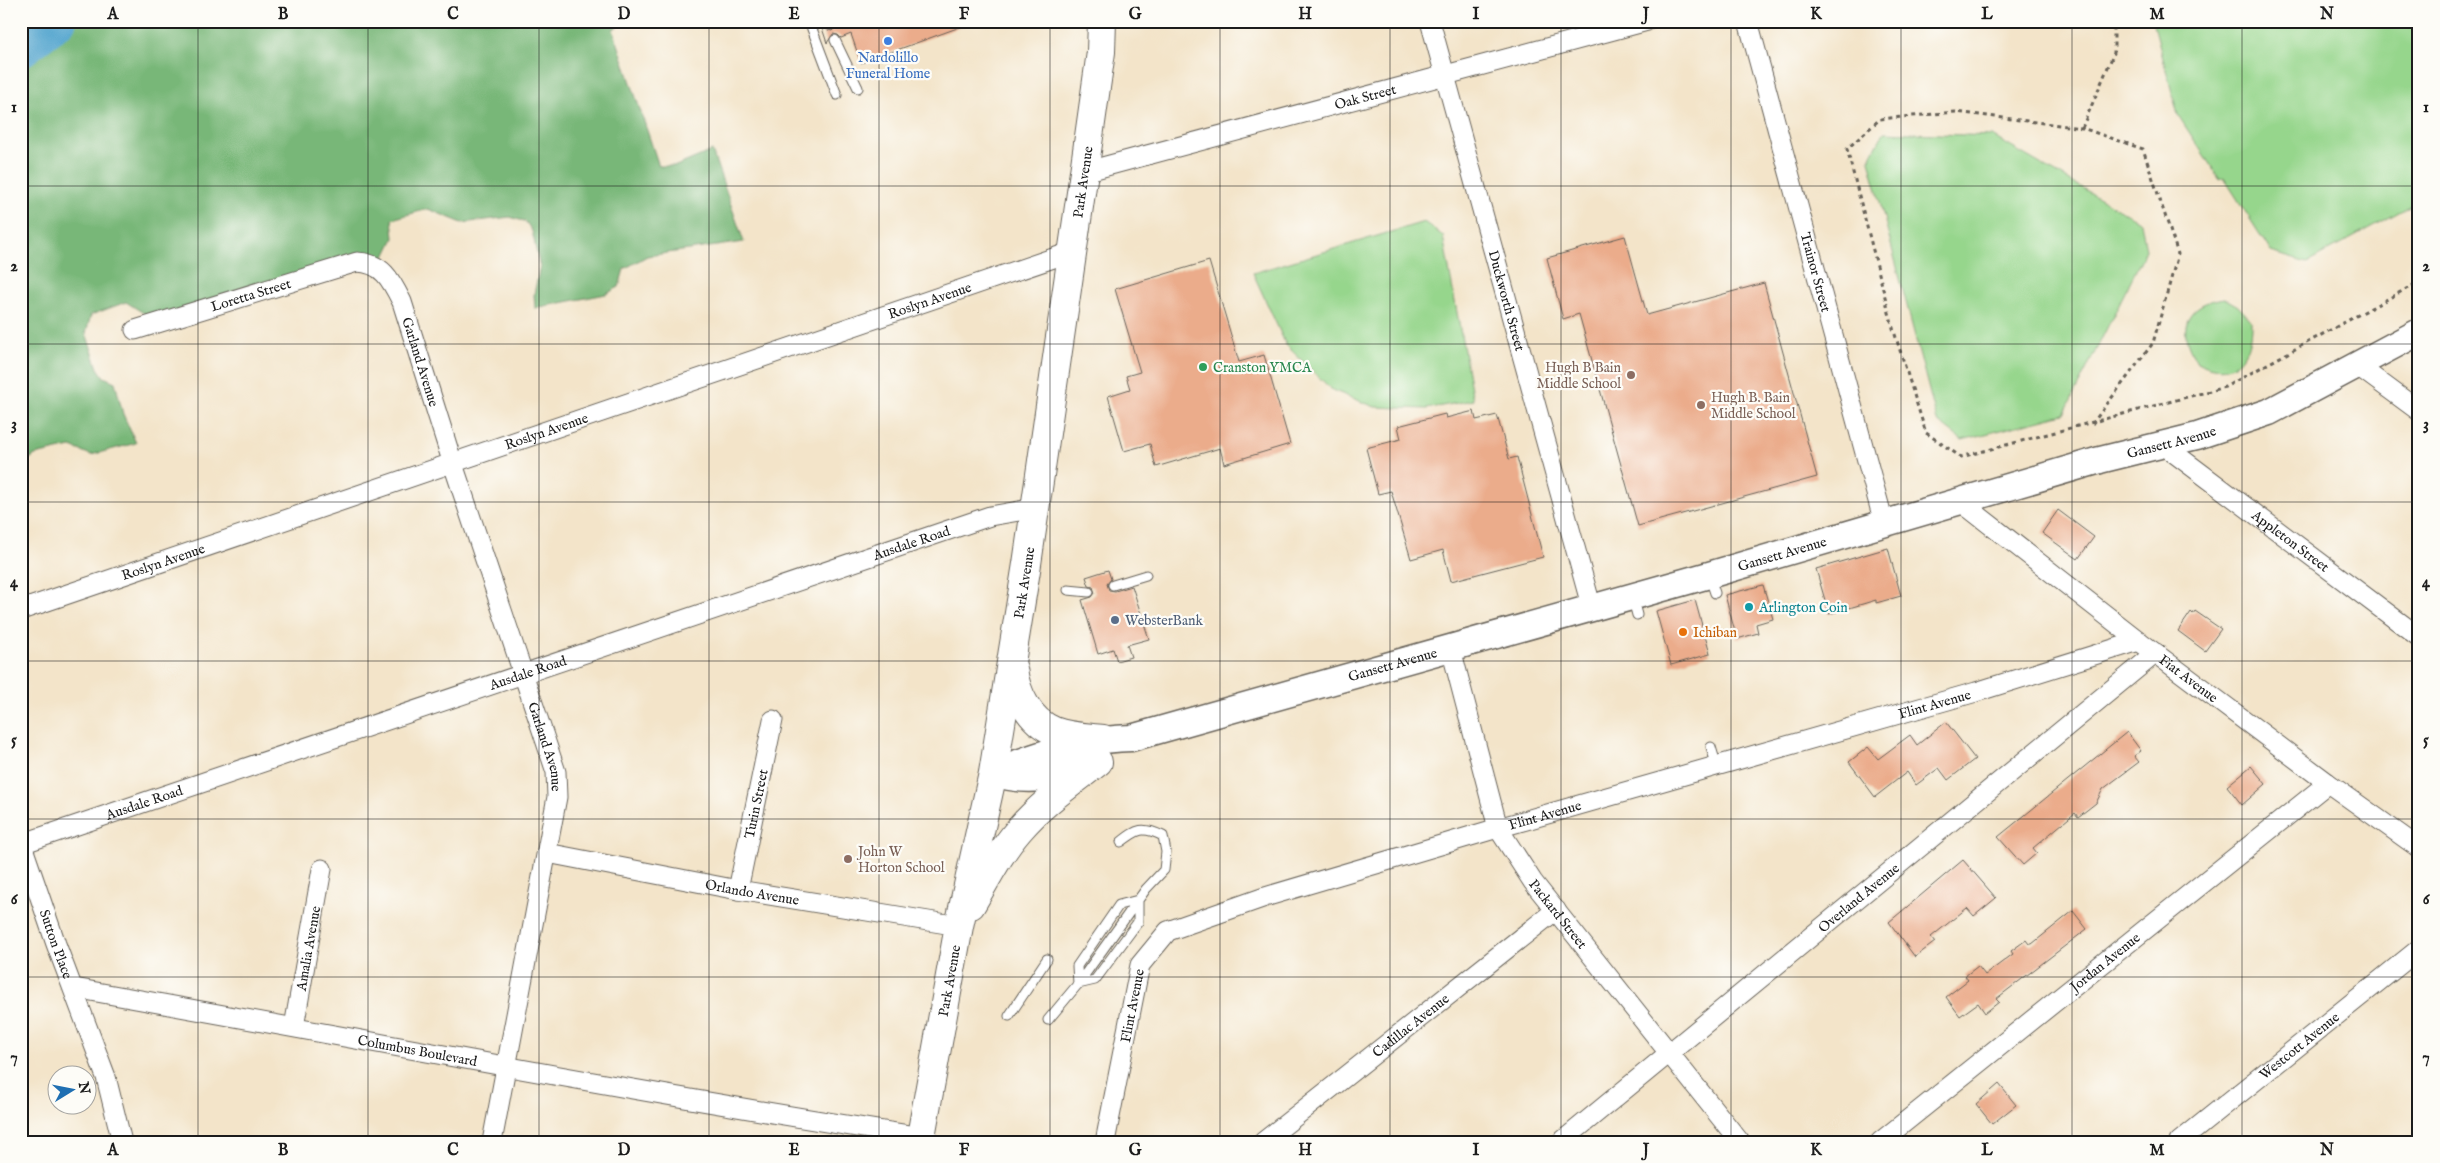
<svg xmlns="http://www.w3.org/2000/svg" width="2440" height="1163" font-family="'IM FELL English',serif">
<rect width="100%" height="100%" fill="#fdfcf7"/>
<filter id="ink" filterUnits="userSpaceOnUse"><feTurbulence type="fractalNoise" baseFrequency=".02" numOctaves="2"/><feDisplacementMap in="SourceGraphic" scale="10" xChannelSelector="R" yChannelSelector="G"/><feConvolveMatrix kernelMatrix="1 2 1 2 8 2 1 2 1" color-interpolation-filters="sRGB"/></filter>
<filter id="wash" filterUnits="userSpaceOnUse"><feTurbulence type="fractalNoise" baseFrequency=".0096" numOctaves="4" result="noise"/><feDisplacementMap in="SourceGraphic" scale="20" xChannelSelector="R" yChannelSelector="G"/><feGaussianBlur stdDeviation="1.12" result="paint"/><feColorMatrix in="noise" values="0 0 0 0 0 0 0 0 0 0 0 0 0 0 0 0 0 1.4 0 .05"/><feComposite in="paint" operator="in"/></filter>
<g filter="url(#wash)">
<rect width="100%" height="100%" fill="#f3e4c9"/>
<path fill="#96d68c" stroke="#597954" d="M2153,21H2419V201L2307,263L2271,252L2224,178L2220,180L2178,115Z
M1884,132L1992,136L2141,222L2146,250L2064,414L1962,440L1937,421L1869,160Z
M1424,222L1443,236L1473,400L1426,409L1375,407L1332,390L1286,345L1253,273Z
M2224,298L2238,306L2251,320C2252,357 2234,381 2197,362C2193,355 2187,344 2186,336C2183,311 2203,301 2224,298Z"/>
<path fill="#78b778" stroke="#4a6a4a" d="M21,21H627L613,29L659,166H676L712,151L744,242L647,256L624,269L619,287L606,294L535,308L534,294L540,267L532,231L526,222L510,217L462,223L428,209L392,219L394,238L380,267L364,262L161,324L126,302L91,315L86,333L98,368L104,377L115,382L123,414L136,443L91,455L71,447L35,455L27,461L21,477Z"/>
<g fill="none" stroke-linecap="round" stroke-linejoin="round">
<path stroke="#54a6cf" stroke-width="35" d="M21,50L59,21"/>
</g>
<g id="blocks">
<path fill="#ebac8b" d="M840,21H971V23L861,63L851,34L841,38L838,35L833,34L827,43L822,28L832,31L836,27V23Z
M1625,236L1647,315L1764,283L1817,477L1638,526L1579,314L1563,319L1547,258Z
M1209,261L1239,362L1264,355L1290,444L1224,464L1220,448L1156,467L1150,444L1124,451L1108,396L1130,389L1126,376L1140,372L1115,289Z
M1474,411L1476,420L1497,415L1509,459L1517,457L1543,557L1451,581L1443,550L1411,559L1391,491L1378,494L1366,448L1401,439L1398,426L1445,414L1446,418Z
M2058,510L2094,537L2078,559L2042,533Z
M1888,548L1901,596L1876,603V600L1829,614L1816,569Z
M1108,570L1111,579L1107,584L1109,590L1115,591L1132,586L1149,639L1127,645L1131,657L1117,661L1113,649L1098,654L1082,600L1092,597L1095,593L1093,587L1089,586L1086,577Z
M1763,585L1773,619L1756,624L1758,633L1737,639L1725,595Z
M1695,600L1710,654L1671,665L1656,611Z
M2195,611L2221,629L2205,651L2178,631L2191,612L2193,614Z
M1946,722L1975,759L1948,780L1939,768L1916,785L1907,772L1875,797L1849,762L1868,747L1878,759L1910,735L1917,745Z
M2127,732L2141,751L2134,756L2139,762L2103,789L2096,803L2078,817L2075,813L2033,848L2037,853L2023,865L1998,837Z
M2251,766L2266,784L2242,805L2227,786Z
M1963,860L1996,898L1974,916L1967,908L1931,937L1935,942L1915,957L1889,922Z
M2073,911L2087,929L1996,999L1999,1002L1985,1013L1978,1003L1960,1016L1946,997L1968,980L1965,976L1978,966L1985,975L2013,954L2011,951L2026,940L2029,944H2032Z
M1999,1084L2016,1105L1992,1124L1976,1104Z"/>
</g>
</g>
<g filter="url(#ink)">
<use href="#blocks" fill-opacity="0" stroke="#676259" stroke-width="1"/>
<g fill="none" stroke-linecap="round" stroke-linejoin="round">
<g stroke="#676259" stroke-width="11">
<path id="service" d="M809,21L837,95
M829,21L830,25
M835,40L858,88
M1710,578L1715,593
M1113,585L1146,575
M1068,590L1089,592
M1633,600L1637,615
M1711,747L1717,767
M1138,900V922L1095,980L1078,984L1077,966L1119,905Z
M1009,1016L1047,959
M1048,1020L1078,984L1146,889L1164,870L1166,852L1163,836C1142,826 1138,829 1121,842"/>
</g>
<g stroke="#676259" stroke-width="21">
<g id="minor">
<path id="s1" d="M1430,21L1592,609"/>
<path id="s2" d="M1748,21L1884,523"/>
<path id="s3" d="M1084,172L1647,21"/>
<path id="s4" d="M135,330L357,262C383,263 391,280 402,302L452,461L556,772L557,797L492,1142"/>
<path d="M2358,366L2419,411"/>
<path id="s5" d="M2162,444L2419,637"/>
<path id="s6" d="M1961,502L2139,641L2328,783L2419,848"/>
<path id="s7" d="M21,610L1071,252"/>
<path id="s8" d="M1451,649L1498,828L1533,882L1740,1142"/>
<path id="s9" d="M21,842L56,944L106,1077L122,1142"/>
<path id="s10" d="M21,844L990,516L1036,508"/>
<path id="s11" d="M547,853L738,890L959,926"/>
<path id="s12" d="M738,890L773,720"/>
<path id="s13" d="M74,988C356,1038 637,1093 921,1137"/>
<path id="s14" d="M294,1027L322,869"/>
<path id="s15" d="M1105,1142L1140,965L1168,931L1265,897L1498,828L1976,692L2139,641"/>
<path id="s16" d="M1263,1142L1556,910"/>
<path id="s17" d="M1561,1142L2156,653"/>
<path id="s18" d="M1880,1142L2328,783"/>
<path id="s19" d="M2179,1142L2419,949"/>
</g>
</g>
<g stroke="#676259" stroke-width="29">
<g id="secondary">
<path id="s20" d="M993,773C1037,754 1083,739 1131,738L1709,575L2100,460L2197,436L2269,412L2419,332"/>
<path d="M993,773C1029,784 1056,778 1091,765"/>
</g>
</g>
<g stroke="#676259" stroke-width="30">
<g id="primary">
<path d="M1013,669C1016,693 1029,721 1054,731C1069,737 1087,737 1103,739"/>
<path d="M971,905C986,880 999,853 1019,830C1042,803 1070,784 1098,762"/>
<path id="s21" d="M920,1142L959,926L993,773L1027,564L1084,172L1101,52L1102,21"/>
</g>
</g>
<path stroke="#676259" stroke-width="3" stroke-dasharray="4 4" stroke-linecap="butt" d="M2082,128L2114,53V21
M2092,424L2153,343L2178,254L2143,149L2082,128L1956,112L1880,119L1847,149L1893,328L1926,433L1961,457L2225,387L2419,282"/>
<use href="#service" stroke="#fff" stroke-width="9"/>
<use href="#minor" stroke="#fff" stroke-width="19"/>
<use href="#secondary" stroke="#fff" stroke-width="26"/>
<use href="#primary" stroke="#fff" stroke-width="28"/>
</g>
</g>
<path fill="none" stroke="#1c1c1c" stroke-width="1" stroke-opacity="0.55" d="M198,21V1142M368,21V1142M539,21V1142M709,21V1142M879,21V1142M1050,21V1142M1220,21V1142M1390,21V1142M1561,21V1142M1731,21V1142M1901,21V1142M2072,21V1142M2242,21V1142M21,186H2419M21,344H2419M21,502H2419M21,661H2419M21,819H2419M21,977H2419"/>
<circle fill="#3f7fe0" stroke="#fdfcf7" stroke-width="2" cx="888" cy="41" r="5"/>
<circle fill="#2e9e5b" stroke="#fdfcf7" stroke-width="2" cx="1203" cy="367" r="5"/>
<g fill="#8d6e63" stroke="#fdfcf7" stroke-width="2">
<circle cx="1631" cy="375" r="5"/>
<circle cx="1701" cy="405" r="5"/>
<circle cx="848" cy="859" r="5"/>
</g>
<circle fill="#0f9aa8" stroke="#fdfcf7" stroke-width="2" cx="1749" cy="607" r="5"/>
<circle fill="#5c6f8a" stroke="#fdfcf7" stroke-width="2" cx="1115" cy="620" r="5"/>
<circle fill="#e8710a" stroke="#fdfcf7" stroke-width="2" cx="1683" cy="632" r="5"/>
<g text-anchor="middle" stroke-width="4.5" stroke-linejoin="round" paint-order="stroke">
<g font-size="14" fill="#366cbe" stroke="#fdfcf7">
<text x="888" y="62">Nardolillo<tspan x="888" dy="16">Funeral Home</tspan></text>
</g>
<g font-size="14" fill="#1c1c1c" stroke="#fdfcf7">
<text dy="5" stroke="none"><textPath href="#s3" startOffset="291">Oak Street</textPath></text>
<text dy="5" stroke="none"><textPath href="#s21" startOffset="974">Park Avenue</textPath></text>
<text dy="5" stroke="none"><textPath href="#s2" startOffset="260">Trainor Street</textPath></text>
<text dy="5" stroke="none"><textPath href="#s4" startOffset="121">Loretta Street</textPath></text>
<text dy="5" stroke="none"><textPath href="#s7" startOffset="960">Roslyn Avenue</textPath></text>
<text dy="5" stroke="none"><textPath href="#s1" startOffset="290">Duckworth Street</textPath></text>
<text dy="5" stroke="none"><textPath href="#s4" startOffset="359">Garland Avenue</textPath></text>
<text dy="5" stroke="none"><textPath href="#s7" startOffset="555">Roslyn Avenue</textPath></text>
<text dy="5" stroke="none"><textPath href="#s20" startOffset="1225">Gansett Avenue</textPath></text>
<text dy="5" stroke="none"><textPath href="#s5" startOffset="161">Appleton Street</textPath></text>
<text dy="5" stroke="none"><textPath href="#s10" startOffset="940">Ausdale Road</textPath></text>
<text dy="5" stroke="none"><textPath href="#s20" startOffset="820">Gansett Avenue</textPath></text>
<text dy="5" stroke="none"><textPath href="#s7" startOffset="150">Roslyn Avenue</textPath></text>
<text dy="5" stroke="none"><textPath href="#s21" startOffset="569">Park Avenue</textPath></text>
<text dy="5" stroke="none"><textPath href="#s20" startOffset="415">Gansett Avenue</textPath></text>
<text dy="5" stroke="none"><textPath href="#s10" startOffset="535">Ausdale Road</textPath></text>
<text dy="5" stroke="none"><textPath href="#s6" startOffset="288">Fiat Avenue</textPath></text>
<text dy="5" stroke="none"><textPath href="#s15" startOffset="1024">Flint Avenue</textPath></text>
<text dy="5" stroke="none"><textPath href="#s4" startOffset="764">Garland Avenue</textPath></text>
<text dy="5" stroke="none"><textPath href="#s10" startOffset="130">Ausdale Road</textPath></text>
<text dy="5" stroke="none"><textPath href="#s12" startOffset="88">Turin Street</textPath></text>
<text dy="5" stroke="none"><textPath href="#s15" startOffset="619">Flint Avenue</textPath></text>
<text dy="5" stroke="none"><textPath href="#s11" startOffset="209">Orlando Avenue</textPath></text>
<text dy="5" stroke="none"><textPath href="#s17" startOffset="385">Overland Avenue</textPath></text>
<text dy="5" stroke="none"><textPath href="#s8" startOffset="290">Packard Street</textPath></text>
<text dy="5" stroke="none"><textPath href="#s9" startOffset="108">Sutton Place</textPath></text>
<text dy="5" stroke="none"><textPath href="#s14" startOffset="80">Amalia Avenue</textPath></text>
<text dy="5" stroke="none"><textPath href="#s18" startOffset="288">Jordan Avenue</textPath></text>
<text dy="5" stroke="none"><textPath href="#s21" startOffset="164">Park Avenue</textPath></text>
<text dy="5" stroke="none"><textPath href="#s15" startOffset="139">Flint Avenue</textPath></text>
<text dy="5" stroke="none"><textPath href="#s16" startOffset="188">Cadillac Avenue</textPath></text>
<text dy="5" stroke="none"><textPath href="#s19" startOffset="154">Westcott Avenue</textPath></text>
<text dy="5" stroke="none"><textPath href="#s13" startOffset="349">Columbus Boulevard</textPath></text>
</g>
<g font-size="14" fill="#27864d" stroke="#fdfcf7" text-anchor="start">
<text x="1213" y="372">Cranston YMCA</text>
</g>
<g font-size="14" fill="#785e54" stroke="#fdfcf7" text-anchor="start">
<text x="1621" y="372" text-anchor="end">Hugh B Bain<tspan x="1621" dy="16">Middle School</tspan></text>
<text x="1711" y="402">Hugh B. Bain<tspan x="1711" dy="16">Middle School</tspan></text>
<text x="858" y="856">John W<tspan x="858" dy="16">Horton School</tspan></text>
</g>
<g font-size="14" fill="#0d838f" stroke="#fdfcf7" text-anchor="start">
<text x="1759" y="612">Arlington Coin</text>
</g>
<g font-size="14" fill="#4e5e75" stroke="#fdfcf7" text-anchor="start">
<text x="1125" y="625">WebsterBank</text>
</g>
<g font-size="14" fill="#c56008" stroke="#fdfcf7" text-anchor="start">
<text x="1693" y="637">Ichiban</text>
</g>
</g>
<rect width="2440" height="1163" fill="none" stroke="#fdfcf7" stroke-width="55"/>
<g transform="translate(72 1090) rotate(80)"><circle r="24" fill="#fdfcf7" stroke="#a3a29f"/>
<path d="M0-4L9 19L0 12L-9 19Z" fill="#1f6fb2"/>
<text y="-8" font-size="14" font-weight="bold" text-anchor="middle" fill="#1c1c1c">N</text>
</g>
<rect x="28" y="28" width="2384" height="1108" fill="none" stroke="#1c1c1c" stroke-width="2"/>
<g font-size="16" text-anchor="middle" font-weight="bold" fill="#1c1c1c">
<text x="113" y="19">A</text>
<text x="283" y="19">B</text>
<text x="453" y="19">C</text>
<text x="624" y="19">D</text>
<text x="794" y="19">E</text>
<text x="964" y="19">F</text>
<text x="1135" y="19">G</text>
<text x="1305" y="19">H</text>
<text x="1476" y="19">I</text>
<text x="1646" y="19">J</text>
<text x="1816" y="19">K</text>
<text x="1987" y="19">L</text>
<text x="2157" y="19">M</text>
<text x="2327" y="19">N</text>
<text x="14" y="112">1</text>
<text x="2426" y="112">1</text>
<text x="14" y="271">2</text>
<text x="2426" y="271">2</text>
<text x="14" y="429">3</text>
<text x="2426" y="429">3</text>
<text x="14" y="587">4</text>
<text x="2426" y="587">4</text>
<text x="14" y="745">5</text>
<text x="2426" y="745">5</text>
<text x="14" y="904">6</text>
<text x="2426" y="904">6</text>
<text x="14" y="1062">7</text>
<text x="2426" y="1062">7</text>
<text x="113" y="1155">A</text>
<text x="283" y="1155">B</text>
<text x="453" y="1155">C</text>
<text x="624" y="1155">D</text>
<text x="794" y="1155">E</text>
<text x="964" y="1155">F</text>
<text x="1135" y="1155">G</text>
<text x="1305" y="1155">H</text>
<text x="1476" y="1155">I</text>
<text x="1646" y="1155">J</text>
<text x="1816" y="1155">K</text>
<text x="1987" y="1155">L</text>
<text x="2157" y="1155">M</text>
<text x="2327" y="1155">N</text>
</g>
</svg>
